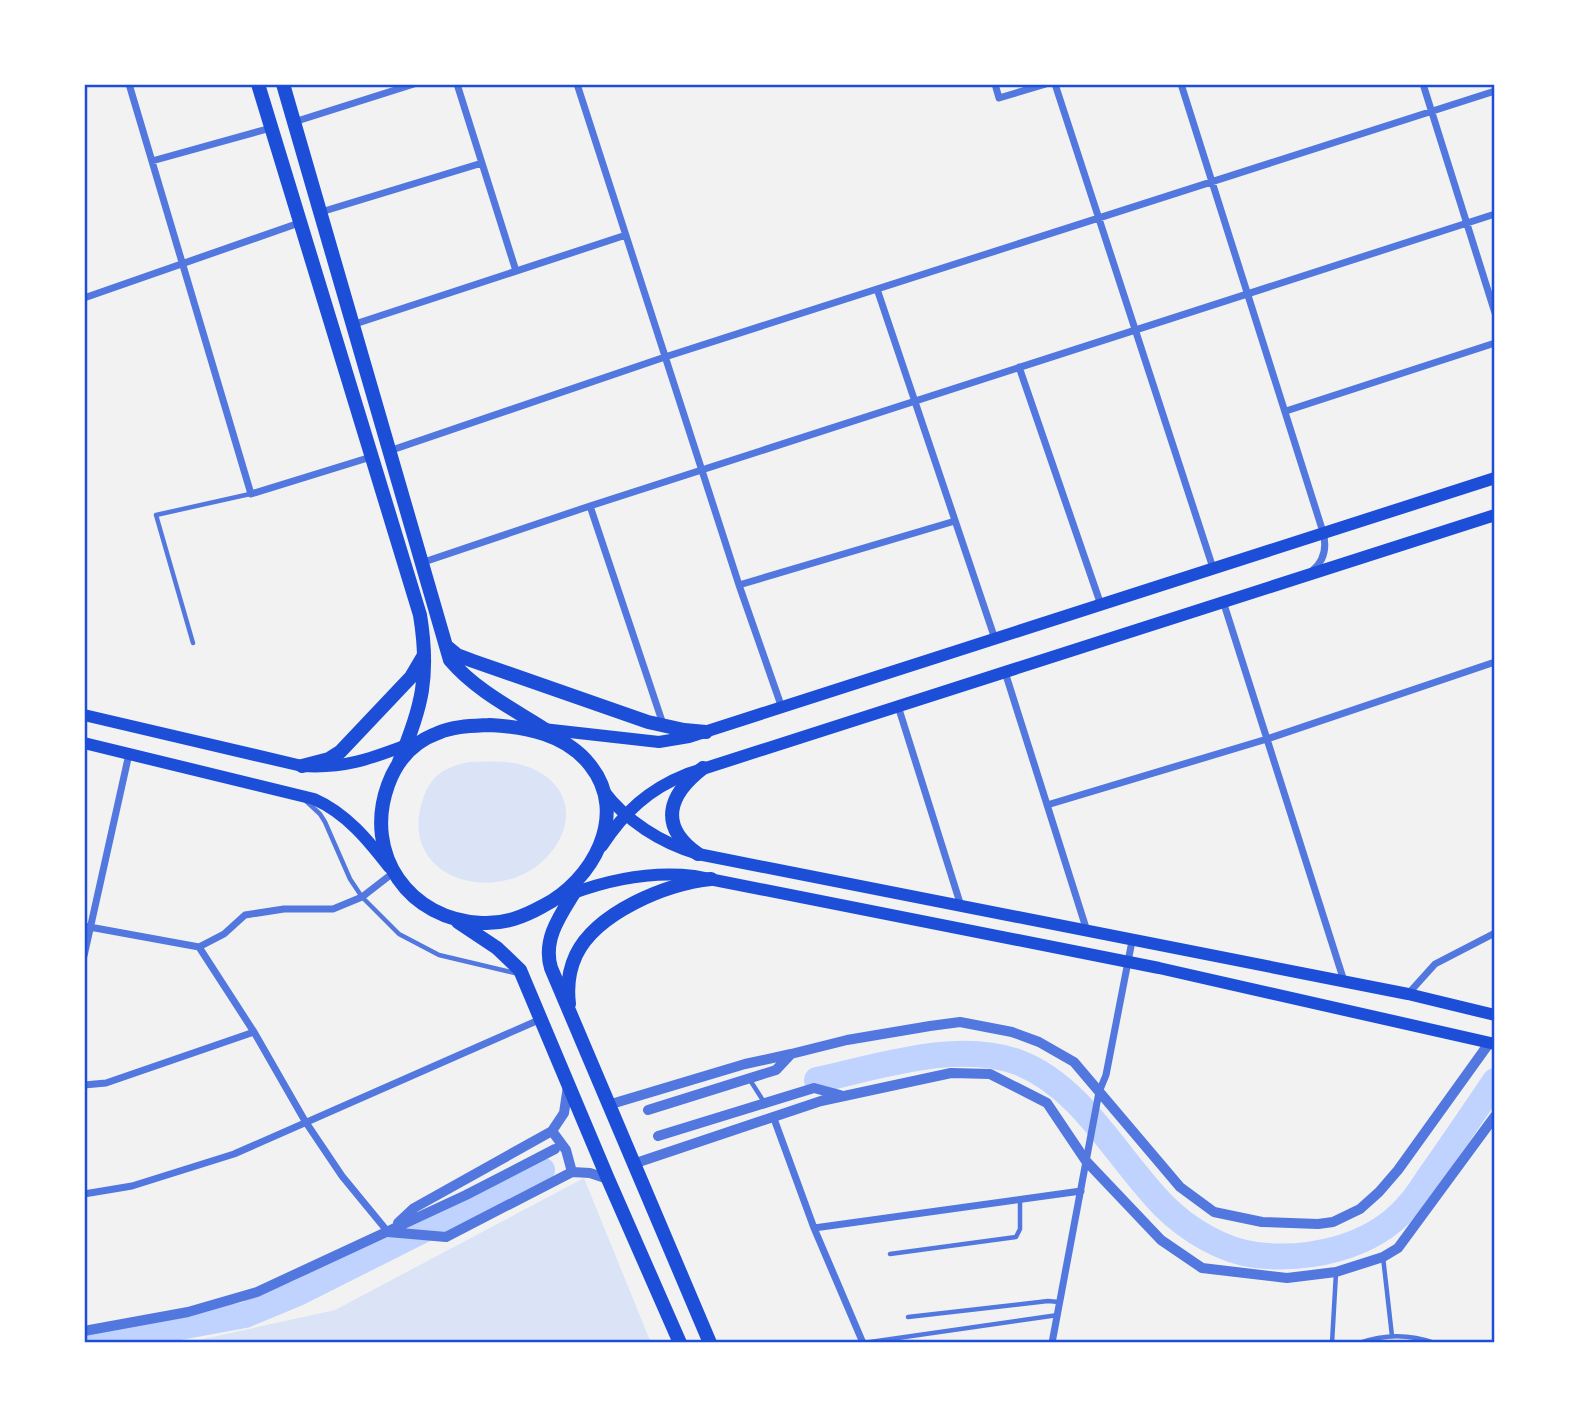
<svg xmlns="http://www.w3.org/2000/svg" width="1579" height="1427" font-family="'Libre Baskerville',serif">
<rect width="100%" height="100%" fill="#f2f2f2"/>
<path fill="#dbe4f7" d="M469,762C486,762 506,760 522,765C571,779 580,824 545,859C495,908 396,878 423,799C431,775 445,767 469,762Z
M584,1178L651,1343H185L335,1310Z"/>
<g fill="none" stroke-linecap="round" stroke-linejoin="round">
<path stroke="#bfd3fe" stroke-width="26" d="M817,1080C878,1067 959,1039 1020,1063C1082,1087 1118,1160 1164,1206C1188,1230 1223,1251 1256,1255C1309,1261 1371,1248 1407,1207C1417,1197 1424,1184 1432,1173C1453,1143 1474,1112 1495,1081
M92,1343L245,1315L298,1293L542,1170"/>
<path stroke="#5277de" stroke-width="4.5" d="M193,643L156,515L250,494
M306,801L320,814L325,822L350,879L362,897L399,934L439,955L515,973
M750,1080L764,1102
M890,1254L1016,1237L1020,1229V1200
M1383,1257L1392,1336
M908,1317L1048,1301L1059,1302
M863,1343L1058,1315
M1332,1343L1336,1273
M1359,1343C1384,1334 1410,1334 1435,1343"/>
<path stroke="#5277de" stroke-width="7" d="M129,84L251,494L371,457
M457,84L516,271
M577,84L739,585L782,708
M995,84L999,98L1046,84
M1055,84L1213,568
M1181,84L1323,532C1327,547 1324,561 1312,571
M1423,84L1495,313
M294,122L414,84
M152,161L271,128
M321,212L482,163
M877,289L995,639
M84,298L299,223
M352,325L626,235
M1019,367L1101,605
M1286,411L1495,343
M389,451L665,357L1495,91
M590,506L663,724
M421,563L590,506L1495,214
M739,585L955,521
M1223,601L1344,981
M1005,672L1087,931
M898,706L961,906
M1047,805L1267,739L1495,662
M84,926L199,947L224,934L245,915L284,909H333L362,897L393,873
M199,947L254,1032L305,1121L342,1176L388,1232
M84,956L129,754
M1408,994L1435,964L1495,933
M84,1085L106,1083L254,1032
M773,1116L814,1228L863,1343
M84,1194L132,1186L234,1154L541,1019
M814,1228L1081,1191
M1052,1343L1099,1092L1106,1075L1132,941"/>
<path stroke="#5277de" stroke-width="10" d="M608,1105L745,1064L791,1054
M648,1110L776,1070L791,1054L847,1040L930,1026L960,1022L1012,1032L1039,1042L1074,1062L1180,1187L1214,1212L1262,1222L1318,1224L1333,1222L1360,1209L1379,1192L1398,1170L1490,1042
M552,1131L566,1150L572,1172
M658,1136L814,1088L840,1095
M633,1164L821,1101L951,1073L990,1074L1047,1103L1086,1161L1161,1240L1202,1268L1287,1278L1336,1272L1383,1257L1398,1248L1495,1116
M398,1223L414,1208L552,1131L564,1113L568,1086
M388,1232L446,1237L572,1172L590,1173L608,1179
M84,1331L188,1312L257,1292L466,1195L555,1149"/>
<path stroke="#1d4ed8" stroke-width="12" d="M84,715L302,766C346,769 372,758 412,743
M543,729L659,742L689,737L1495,478
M84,743L314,799C346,813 368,840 389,867
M603,790C626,821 661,843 698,854L1408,994L1495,1015
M602,846C624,812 649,789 687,774L1495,515
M571,894C611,879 651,871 694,876L1159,968L1495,1044"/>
<path stroke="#1d4ed8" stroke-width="14" d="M258,84L420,615C430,676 422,707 399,762
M283,84L450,660C484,700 535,718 576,751
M446,646L457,655L473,661L648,722L684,730L706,732
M490,725C526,727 566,734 590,765C630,815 592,881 543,906C523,917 505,924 482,923C409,920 363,854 388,785C397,760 413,742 438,733C454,726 472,726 490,725Z
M302,766L329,759L340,752L411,677L424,655
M698,854C658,826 668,795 703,768
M577,888C562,913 542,938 551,968L710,1343
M458,922L497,948L520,970L608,1179L680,1343
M569,1004C567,988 569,970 576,955C596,913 667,883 711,879"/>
</g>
<rect width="1579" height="1427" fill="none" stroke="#ffffff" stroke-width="172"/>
<rect x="86" y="86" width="1407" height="1255" fill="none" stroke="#1d4ed8" stroke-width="2.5"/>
</svg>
